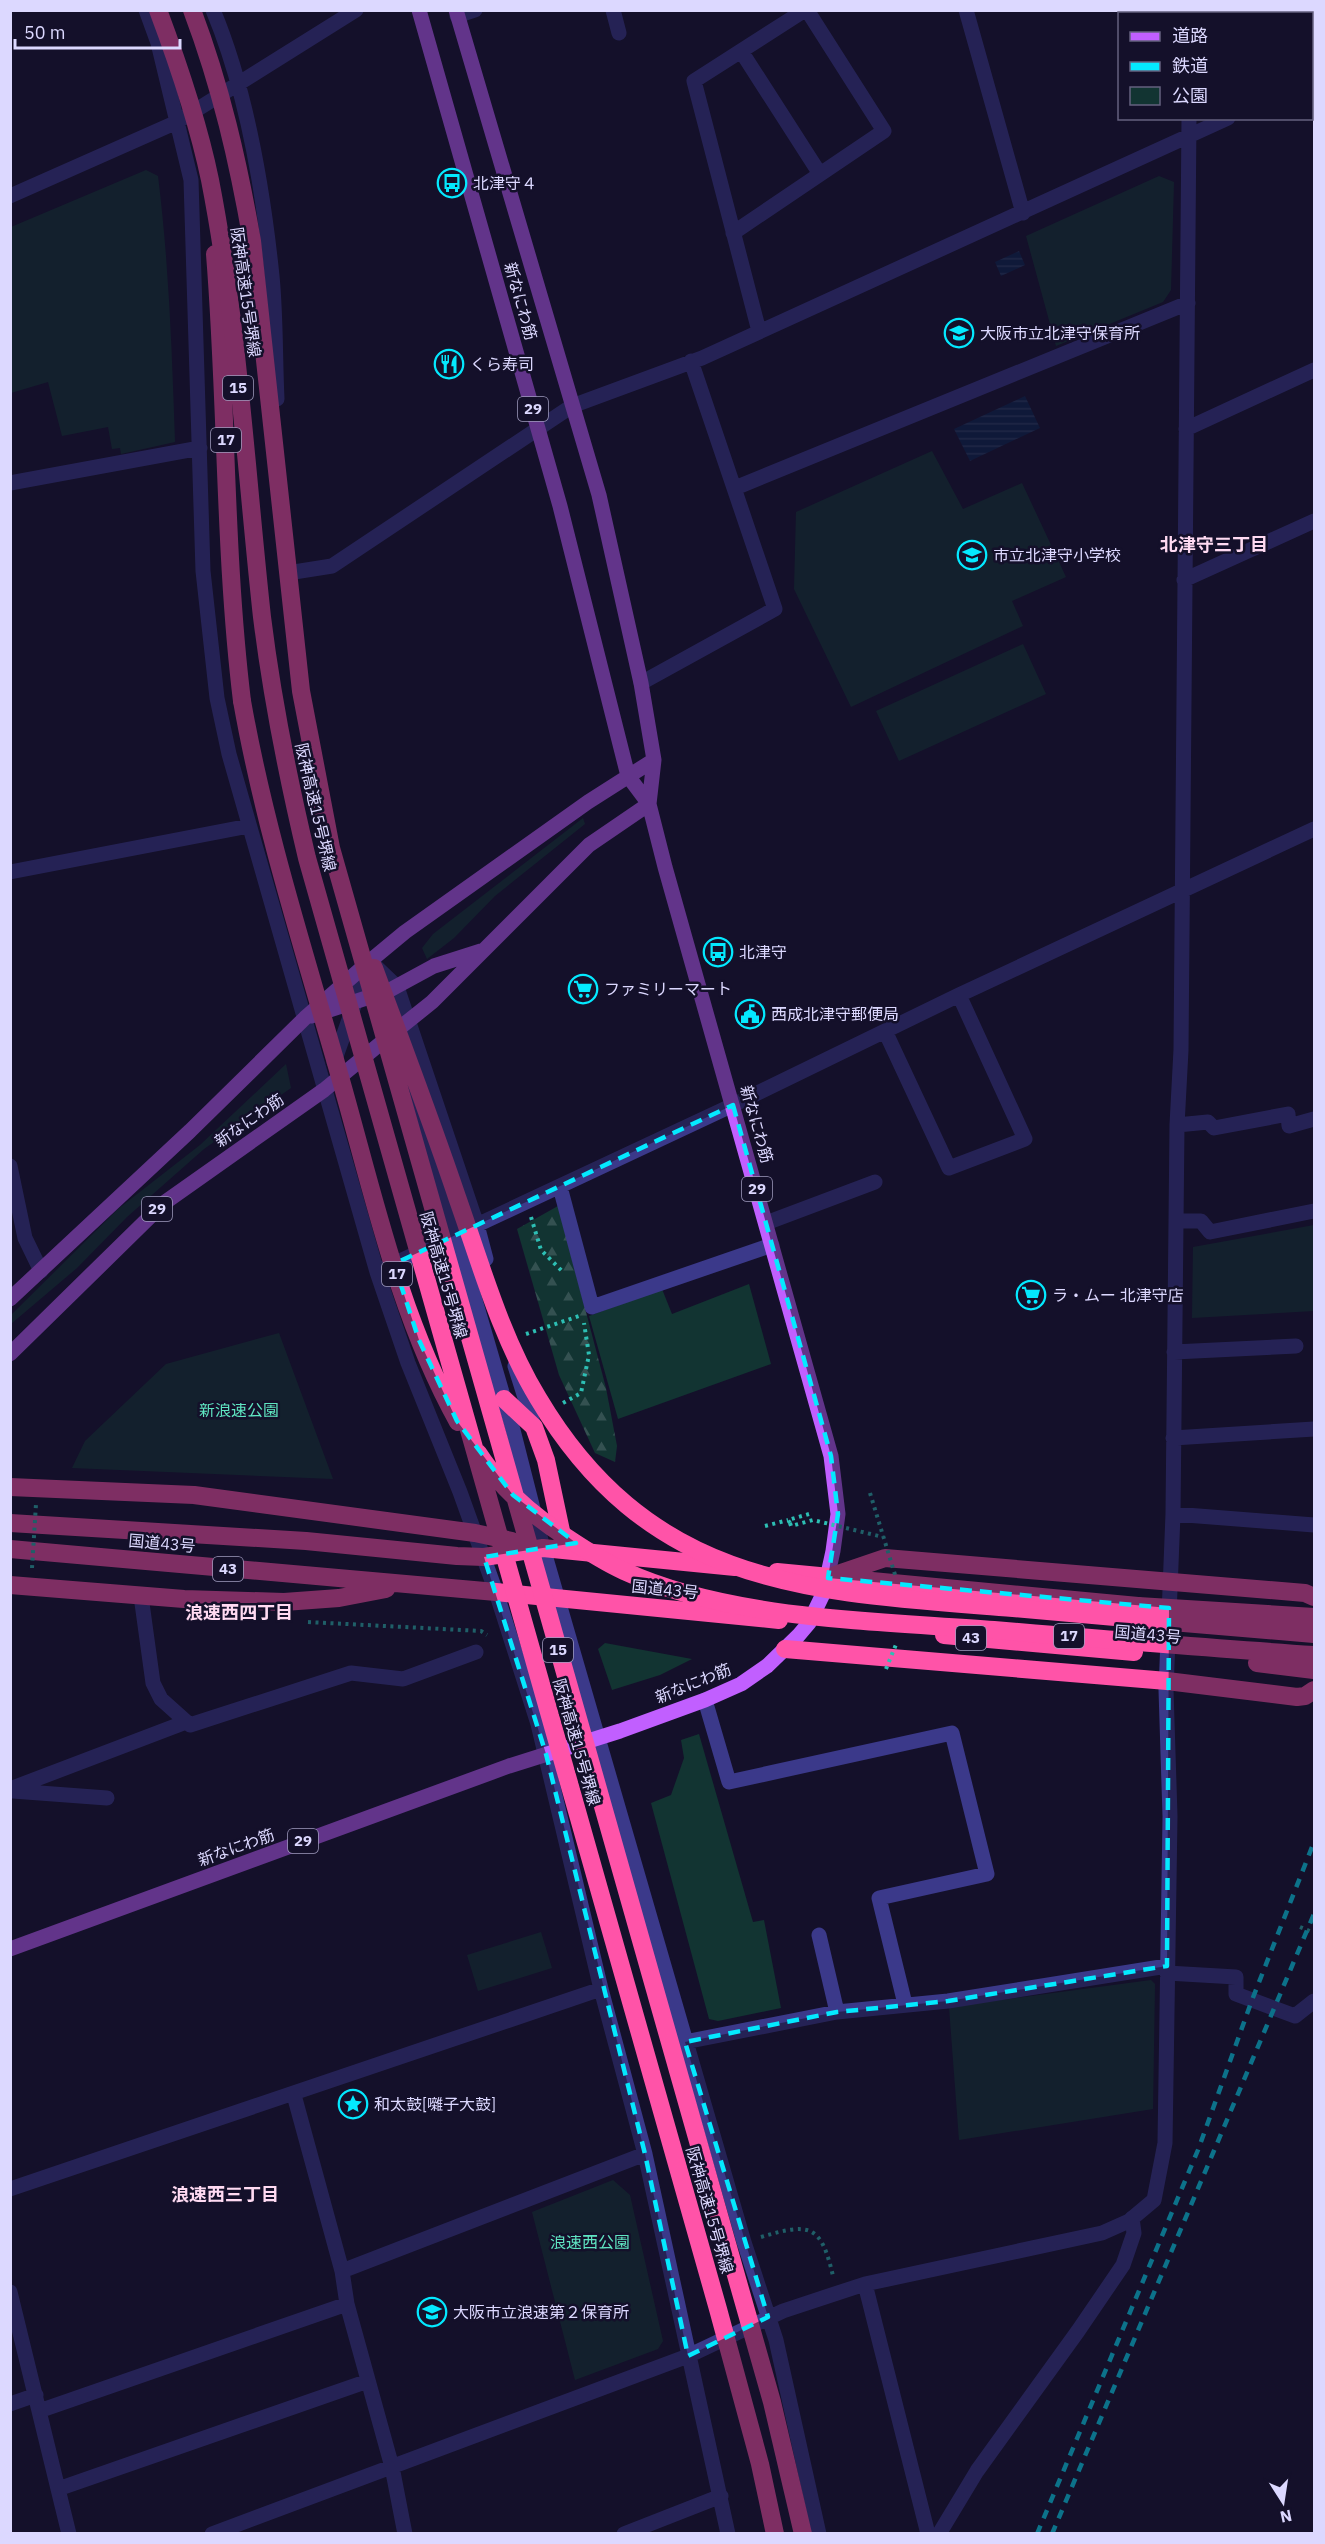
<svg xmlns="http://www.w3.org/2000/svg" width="1325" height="2544" font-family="'IBM Plex Sans','Noto Sans JP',sans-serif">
<defs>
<pattern id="forest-firs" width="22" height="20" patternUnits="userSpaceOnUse" patternTransform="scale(1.5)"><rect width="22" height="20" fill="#123432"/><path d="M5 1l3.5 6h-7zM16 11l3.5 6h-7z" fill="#345151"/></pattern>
<pattern id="water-rules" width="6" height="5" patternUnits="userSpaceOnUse" patternTransform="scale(1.5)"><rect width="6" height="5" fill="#0b244d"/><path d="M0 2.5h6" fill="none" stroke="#2e4368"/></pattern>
</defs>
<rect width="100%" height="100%" fill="#14102a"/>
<path fill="#123432" d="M146,170L158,176C169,264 172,353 175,442L121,454L120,448L112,449L108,427L62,436L48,382L11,393V227Z
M1159,176L1174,182L1171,290L1163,302L1056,346L1026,236Z
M932,451L963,509L1022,483L1066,577L1012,601L1023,626L851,707L794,589L796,512Z
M1023,644L1046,694L899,761L876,711Z
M583,818L585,824L495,896L454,938L427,959L422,948L433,934Z
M286,1064L291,1088L204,1149L127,1217L77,1268L11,1324V1315L118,1209L200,1145Z
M1314,1225V1311L1192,1318L1193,1247Z
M749,1284L771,1364L618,1419L589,1316L662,1289L672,1314Z
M279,1333L333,1479L72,1468L85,1441L166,1364Z
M605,1643L692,1659L660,1675L612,1690L598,1649Z
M699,1734L753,1922L764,1920L781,2008L718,2021L709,2019L651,1803L671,1795L684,1758L681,1740Z
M541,1932L552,1968L478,1991L467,1955Z
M1151,1980L1155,1984L1153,2109L959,2140L949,2007Z
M613,2180L630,2195L663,2341L658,2349L575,2380L532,2212Z"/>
<path fill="url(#forest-firs)" d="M558,1206L606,1388L617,1446L615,1462L595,1453L559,1375L517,1229Z"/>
<path fill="url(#water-rules)" d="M1019,251L1025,265L1001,276L995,262Z
M1025,396L1040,428L970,461L954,429Z"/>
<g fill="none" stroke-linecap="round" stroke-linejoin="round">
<path stroke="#2dbfb4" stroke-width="4" stroke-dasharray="3 4.5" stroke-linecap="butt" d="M531,1217L541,1250L563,1272
M526,1334L579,1316
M563,1403L581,1393L589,1355L584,1323
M790,1523L788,1520L809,1514
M765,1526L788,1520
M308,1622L481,1631L487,1635
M1300,1927L1314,1933
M761,2237C811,2222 821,2225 833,2276"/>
<path stroke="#3b398a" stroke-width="15" d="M146,10L158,43L191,180L203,571L217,698L229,754L377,1272L408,1363L460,1492L496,1592L538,1724L601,1989L645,2154L728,2534
M213,10C247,91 263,189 272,276C276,317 275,358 277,399
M613,10L619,33
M966,10L1023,213
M1195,14V10
M457,16L475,10
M741,51L820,174
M1312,82L1314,81
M10,196L177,122L356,10
M733,233L884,131L807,10
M759,331L694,81L805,10
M1186,429L1314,370
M10,483L200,448
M735,488L1188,303
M294,572L332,566L572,406L702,358L1228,118
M1184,580L1314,521
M641,683L775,609L691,361
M10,872L249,826
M372,963L397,987L477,1225L486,1259
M885,1031L949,1168L1025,1139L959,995
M334,1062L367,969
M407,1080L456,1235L513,1430L543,1548L598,1738L744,2242L776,2340L819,2534
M1177,1125L1208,1122L1214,1128L1288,1114L1289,1126L1314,1119
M10,1166L25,1238L41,1271
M560,1187L592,1307L772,1245
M1176,1221H1201L1210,1232L1314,1211
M766,1223L875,1182
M385,1268L733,1105L959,995L1314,829
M1174,1352L1296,1346
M515,1366L534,1426
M1173,1438L1314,1429
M1173,1514L1314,1525
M141,1596L153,1683L161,1699L190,1725L351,1673L403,1679L476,1652
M705,1700L729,1782L952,1733L987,1874L879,1898L905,2004
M10,1789L186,1722
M13,1791L107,1798
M819,1935L837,2012
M1167,1973L1236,1977V1994L1295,2016L1314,2001
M685,2042L837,2012L948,2001L1167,1966
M294,2095L342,2271L347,2304L392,2467L405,2534
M10,2189L601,1989
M342,2271L645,2154
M865,2284L928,2534
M10,2292L69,2534
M10,2404L36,2395
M39,2411L347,2304
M58,2489L368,2381
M212,2534L688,2356L783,2311L865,2284L1102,2233L1129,2221L1154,2200L1165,2143L1170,1816L1166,1690L1173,1514L1177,1125L1181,1050L1189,118
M624,2534L721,2496
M939,2534L977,2471L1078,2331L1123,2265L1134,2233L1132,2218"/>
<path stroke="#c15fff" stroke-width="15" d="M419,10L560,506L628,776L649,804
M311,1016L388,991L434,966L481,951
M10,1299L190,1131L305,1018L370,961L405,932L588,802L654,760
M10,1354L164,1203L324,1090L392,1034L432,1002L589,845L649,804
M10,1949L509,1766L620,1731L705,1700L741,1684L767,1666L798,1636L809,1623L824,1592L833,1551L838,1514L831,1456L665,867L649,804L654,760L641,683L599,495L456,10"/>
<path stroke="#ff53a8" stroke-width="18" d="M215,254C227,403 224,553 242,701
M504,1399L534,1427L546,1460L564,1545
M10,1487L194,1495L475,1533L512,1541
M10,1523L306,1541L457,1556L484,1557L543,1548L735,1567
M10,1549L496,1592L779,1620
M777,1572L1138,1606
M835,1575L885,1558L1305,1593L1314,1597
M10,1585L184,1599L284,1602L339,1598L386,1589
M944,1635L1134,1652
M785,1649L1167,1681L1297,1697L1305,1696L1314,1690"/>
<path stroke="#04e9ff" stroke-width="4.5" stroke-dasharray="9 8" stroke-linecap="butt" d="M1037,2534L1198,2150L1252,2000L1314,1842
M1052,2534L1314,1914"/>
<path stroke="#2dbfb4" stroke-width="4" stroke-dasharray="3 4.5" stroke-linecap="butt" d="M870,1493L896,1578
M790,1523L791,1526L813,1520L883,1537
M32,1568L36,1504
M886,1669L897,1642"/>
<path stroke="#ff53a8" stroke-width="18" d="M158,10C179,66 198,122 210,180C238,323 246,471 262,617C272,698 288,778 307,858L718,2309L760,2464L775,2534
M192,10C221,87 238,161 252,241L301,691L331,848L772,2402L803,2534
M242,701C265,831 306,957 342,1084C374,1197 400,1318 458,1422
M374,968C402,1044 431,1120 457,1197C481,1265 501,1337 538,1398C652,1590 814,1592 1013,1608C1113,1617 1214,1626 1314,1634
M478,1453C500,1487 532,1515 566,1537C584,1549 604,1562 624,1571C730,1620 879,1621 994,1630C1101,1639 1208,1648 1314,1655
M1138,1606L1314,1617
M1257,1663L1314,1670"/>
</g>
<path d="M0 0H1325V2544H0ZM733,1105L831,1456L838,1514L828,1578L1169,1608L1167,1966L948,2001L837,2012L685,2042L768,2317L688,2356L645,2154L546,1754L484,1557L576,1543L513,1495L457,1421L419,1340L394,1264Z" fill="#14102a" fill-opacity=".55" fill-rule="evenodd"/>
<path fill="none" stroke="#04e9ff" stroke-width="4.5" stroke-dasharray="12 8" stroke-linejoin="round" d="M733,1105L831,1456L838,1514L828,1578L1169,1608L1167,1966L948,2001L837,2012L685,2042L768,2317L688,2356L645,2154L546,1754L484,1557L576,1543L513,1495L457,1421L419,1340L394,1264Z"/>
<defs>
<g id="bus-ring" transform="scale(1.5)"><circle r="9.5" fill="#14102a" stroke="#04e9ff" stroke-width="1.5"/><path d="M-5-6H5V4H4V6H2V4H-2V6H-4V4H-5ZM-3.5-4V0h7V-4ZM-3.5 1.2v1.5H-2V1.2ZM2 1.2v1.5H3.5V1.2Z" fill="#04e9ff"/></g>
<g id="school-ring" transform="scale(1.5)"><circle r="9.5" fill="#14102a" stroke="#04e9ff" stroke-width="1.5"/><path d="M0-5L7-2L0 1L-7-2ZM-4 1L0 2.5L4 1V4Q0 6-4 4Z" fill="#04e9ff"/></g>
<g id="restaurant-ring" transform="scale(1.5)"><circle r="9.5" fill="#14102a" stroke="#04e9ff" stroke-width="1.5"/><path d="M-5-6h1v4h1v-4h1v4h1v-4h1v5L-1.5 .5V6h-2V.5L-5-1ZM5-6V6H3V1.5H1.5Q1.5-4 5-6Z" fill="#04e9ff"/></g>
<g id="supermarket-ring" transform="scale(1.5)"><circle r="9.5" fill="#14102a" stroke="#04e9ff" stroke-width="1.5"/><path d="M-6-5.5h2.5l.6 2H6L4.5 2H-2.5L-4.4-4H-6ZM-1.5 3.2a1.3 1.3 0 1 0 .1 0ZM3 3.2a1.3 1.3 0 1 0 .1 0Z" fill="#04e9ff"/></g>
<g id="civic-ring" transform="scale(1.5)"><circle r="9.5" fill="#14102a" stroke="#04e9ff" stroke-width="1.5"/><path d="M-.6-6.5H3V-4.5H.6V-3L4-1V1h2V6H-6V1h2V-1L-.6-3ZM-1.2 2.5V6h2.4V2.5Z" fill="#04e9ff"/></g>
<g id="sight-ring" transform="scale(1.5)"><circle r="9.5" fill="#14102a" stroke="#04e9ff" stroke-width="1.5"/><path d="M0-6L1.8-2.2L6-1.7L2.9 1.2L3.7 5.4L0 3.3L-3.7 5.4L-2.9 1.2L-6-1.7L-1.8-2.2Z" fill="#04e9ff"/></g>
</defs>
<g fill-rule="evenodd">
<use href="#bus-ring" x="452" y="183"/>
<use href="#school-ring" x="959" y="333"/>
<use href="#restaurant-ring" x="449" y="364"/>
<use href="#school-ring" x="972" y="555"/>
<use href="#bus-ring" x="718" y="952"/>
<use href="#supermarket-ring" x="583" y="989"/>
<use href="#civic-ring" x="750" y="1014"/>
<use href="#supermarket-ring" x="1031" y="1295"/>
<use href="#sight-ring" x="353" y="2104"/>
<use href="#school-ring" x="432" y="2312"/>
</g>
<g text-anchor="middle" stroke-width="5" stroke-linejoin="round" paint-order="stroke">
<g fill="#14102a" stroke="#a09cbf" stroke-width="1.5">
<rect x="223" y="376" width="30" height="24" rx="4.5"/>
<rect x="518" y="397" width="30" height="24" rx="4.5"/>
<rect x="211" y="428" width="30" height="24" rx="4.5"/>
<rect x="742" y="1177" width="30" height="24" rx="4.5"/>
<rect x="142" y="1197" width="30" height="24" rx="4.5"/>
<rect x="382" y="1262" width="30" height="24" rx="4.5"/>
<rect x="213" y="1557" width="30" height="24" rx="4.5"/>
<rect x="1054" y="1624" width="30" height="24" rx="4.5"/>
<rect x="956" y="1626" width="30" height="24" rx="4.5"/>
<rect x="543" y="1638" width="30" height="24" rx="4.5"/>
<rect x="288" y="1829" width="30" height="24" rx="4.5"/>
</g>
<g font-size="15" font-weight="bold" fill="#dcd8ff">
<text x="238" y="393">15</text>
<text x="533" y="414">29</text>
<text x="226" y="445">17</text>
<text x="757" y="1194">29</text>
<text x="157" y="1214">29</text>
<text x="397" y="1279">17</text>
<text x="228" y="1574">43</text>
<text x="1069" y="1641">17</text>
<text x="971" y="1643">43</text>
<text x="558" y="1655">15</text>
<text x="303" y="1846">29</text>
</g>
<g font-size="16" fill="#dcd8ff" stroke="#14102a" text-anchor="start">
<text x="473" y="189">北津守４</text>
<text x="980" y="339">大阪市立北津守保育所</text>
<text x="470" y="370">くら寿司</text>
<text x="993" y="561">市立北津守小学校</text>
<text x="739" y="958">北津守</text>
<text x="604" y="995">ファミリーマート</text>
<text x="771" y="1020">西成北津守郵便局</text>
<text x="1052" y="1301">ラ・ムー 北津守店</text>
<text x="374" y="2110">和太鼓[囃子大鼓]</text>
<text x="453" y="2318">大阪市立浪速第２保育所</text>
</g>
<g font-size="16" fill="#dcd8ff" stroke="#14102a">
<text transform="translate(246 292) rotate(82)" y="6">阪神高速15号堺線</text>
<text transform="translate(521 301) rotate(74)" y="6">新なにわ筋</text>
<text transform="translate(316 807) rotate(77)" y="6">阪神高速15号堺線</text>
<text transform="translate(249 1120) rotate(-35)" y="6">新なにわ筋</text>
<text transform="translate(757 1124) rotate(74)" y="6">新なにわ筋</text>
<text transform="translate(444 1275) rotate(74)" y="6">阪神高速15号堺線</text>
<text transform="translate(162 1543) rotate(5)" y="6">国道43号</text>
<text transform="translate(665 1589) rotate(6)" y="6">国道43号</text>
<text transform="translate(1148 1634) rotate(5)" y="6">国道43号</text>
<text transform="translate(693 1683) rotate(-22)" y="6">新なにわ筋</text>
<text transform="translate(577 1742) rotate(74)" y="6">阪神高速15号堺線</text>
<text transform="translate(236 1847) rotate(-20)" y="6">新なにわ筋</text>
<text transform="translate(710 2210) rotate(74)" y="6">阪神高速15号堺線</text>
</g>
<g font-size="16" fill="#5fe4c1" stroke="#14102a">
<text x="239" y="1416">新浪速公園</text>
<text x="590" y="2248">浪速西公園</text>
</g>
<g font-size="18" font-weight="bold" fill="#ffdaf2" stroke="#14102a">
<text x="1214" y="551">北津守三丁目</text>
<text x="239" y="1619">浪速西四丁目</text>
<text x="225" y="2201">浪速西三丁目</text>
</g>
</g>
<rect width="1325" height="2544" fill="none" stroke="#dcd8ff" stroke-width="24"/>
<rect x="1118" y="12" width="195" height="108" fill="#14102a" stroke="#64607f" stroke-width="1.5"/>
<rect x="1130" y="32" width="30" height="9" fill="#c15fff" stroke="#64607f" stroke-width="1.5"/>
<text x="1172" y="42" font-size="18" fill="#dcd8ff">道路</text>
<rect x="1130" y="62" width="30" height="9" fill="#04e9ff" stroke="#64607f" stroke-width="1.5"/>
<text x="1172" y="72" font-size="18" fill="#dcd8ff">鉄道</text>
<rect x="1130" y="87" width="30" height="18" fill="#123432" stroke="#64607f" stroke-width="1.5"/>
<text x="1172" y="102" font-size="18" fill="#dcd8ff">公園</text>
<g transform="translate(1283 2502) rotate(168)" stroke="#14102a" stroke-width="4.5" paint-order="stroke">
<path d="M0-4.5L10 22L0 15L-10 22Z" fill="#dcd8ff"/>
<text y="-9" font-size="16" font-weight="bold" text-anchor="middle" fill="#dcd8ff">N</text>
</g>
<path d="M15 39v9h165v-9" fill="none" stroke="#dcd8ff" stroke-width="3"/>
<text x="24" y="39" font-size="18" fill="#dcd8ff" stroke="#14102a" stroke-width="4.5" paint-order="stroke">50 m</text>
</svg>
